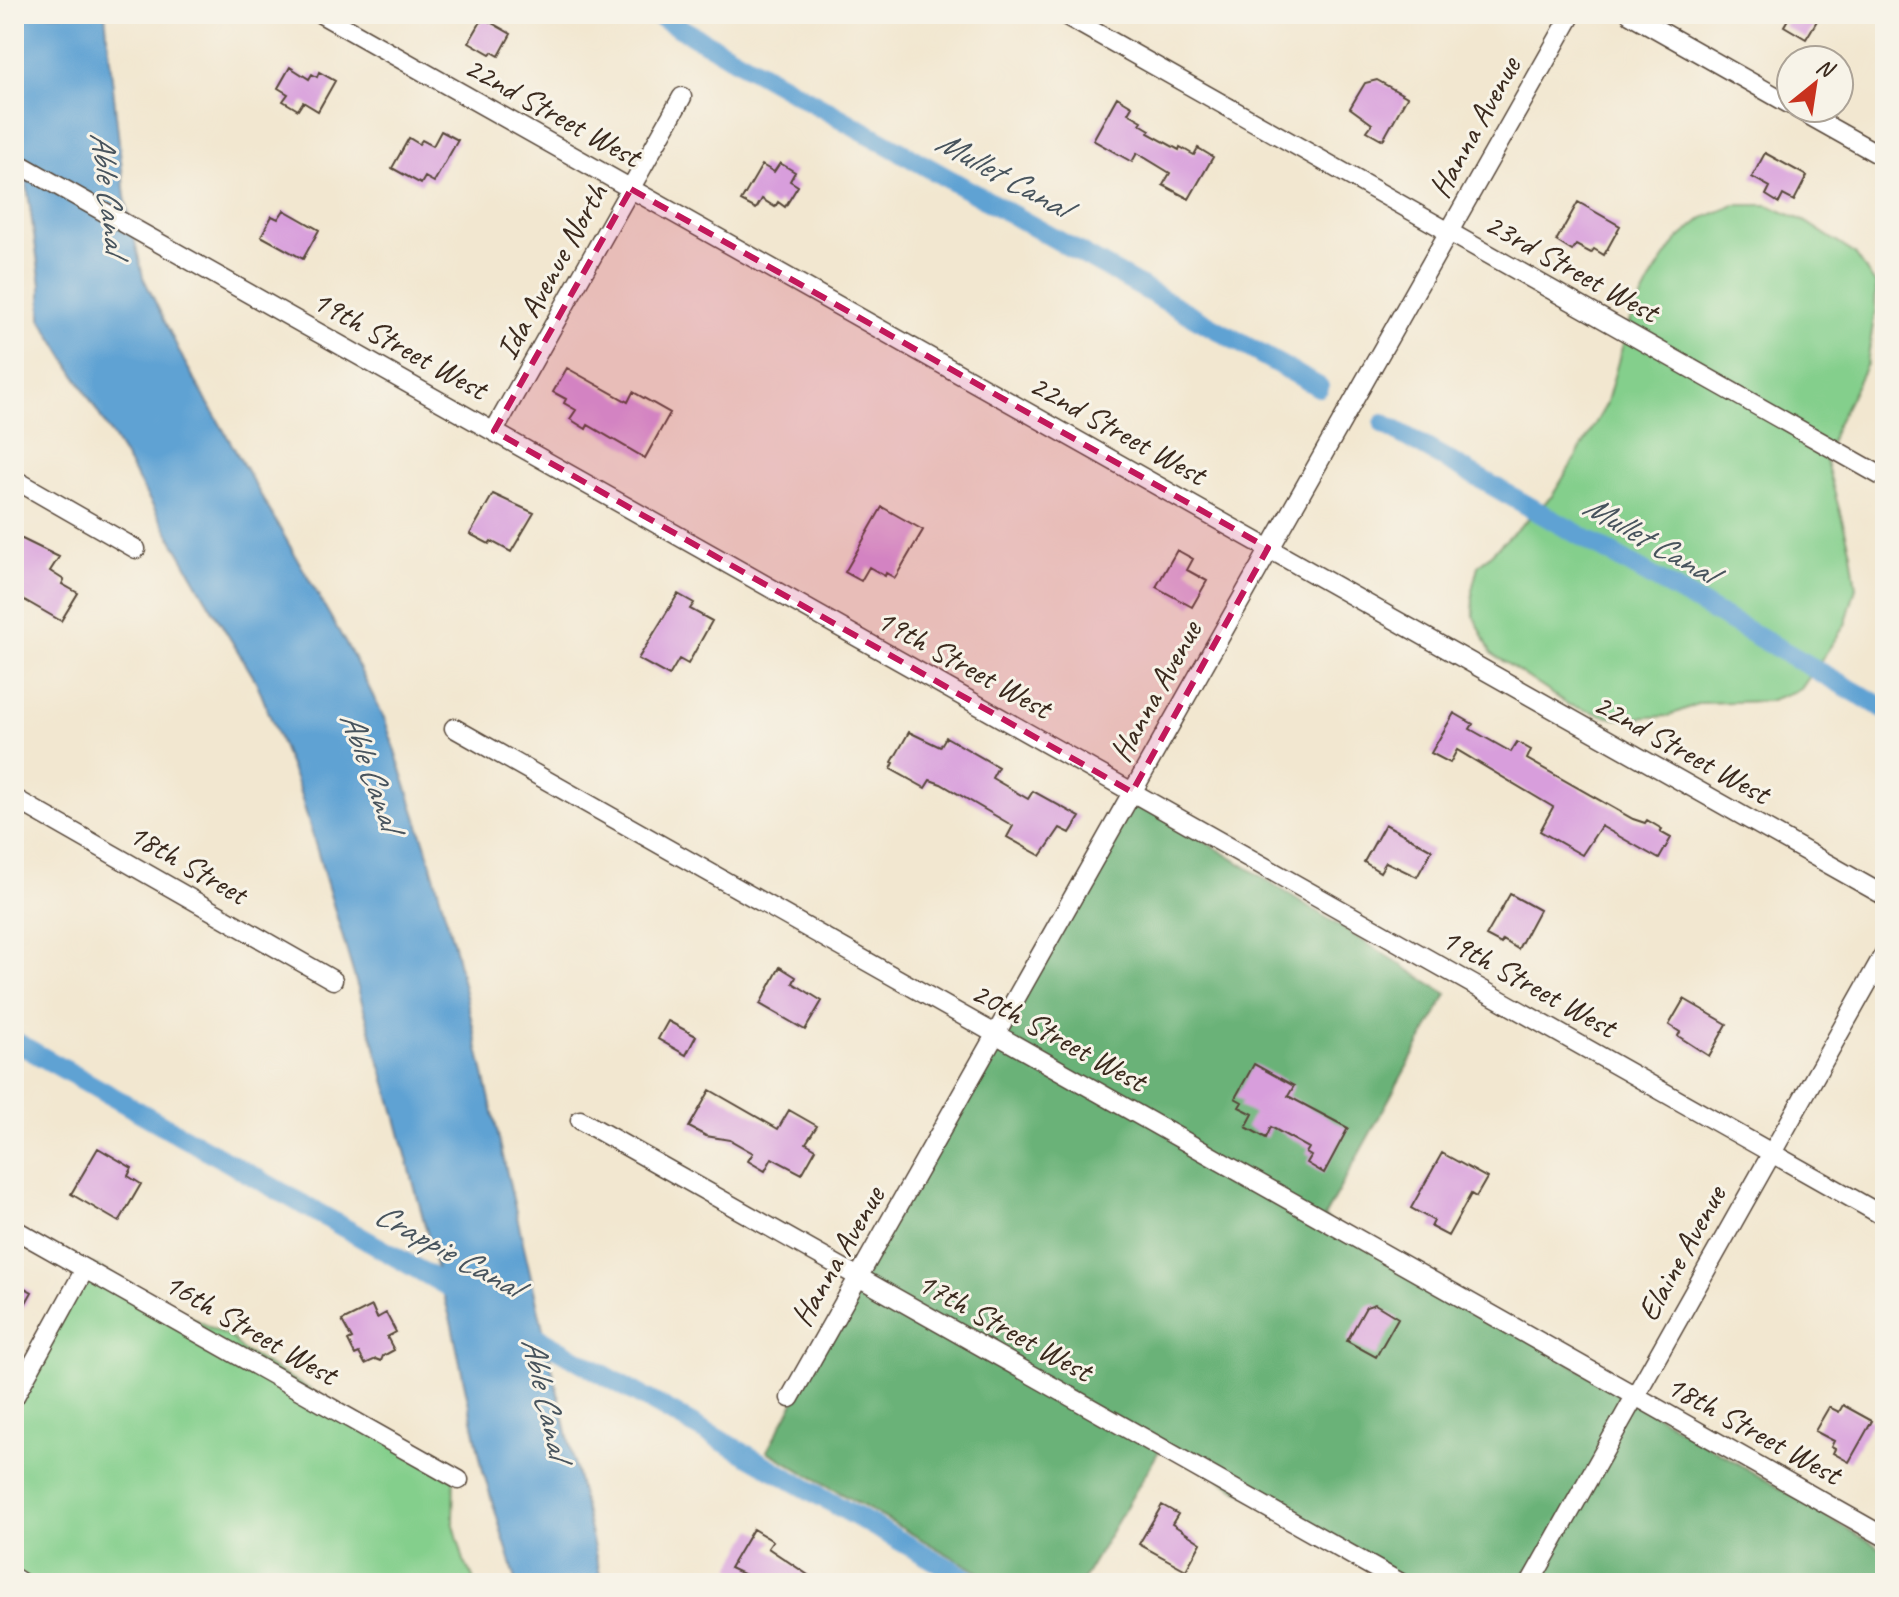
<svg xmlns="http://www.w3.org/2000/svg" width="1899" height="1597" font-family="Caveat,sans-serif">
<rect width="100%" height="100%" fill="#f7f3e8"/>
<filter id="ink" filterUnits="userSpaceOnUse"><feTurbulence type="fractalNoise" baseFrequency=".0125" numOctaves="2"/><feDisplacementMap in="SourceGraphic" scale="16" xChannelSelector="R" yChannelSelector="G"/><feConvolveMatrix kernelMatrix="1 2 1 2 8 2 1 2 1" color-interpolation-filters="sRGB"/></filter>
<filter id="wash" filterUnits="userSpaceOnUse"><feTurbulence type="fractalNoise" baseFrequency=".006" numOctaves="4" result="noise"/><feDisplacementMap in="SourceGraphic" scale="32" xChannelSelector="R" yChannelSelector="G"/><feGaussianBlur stdDeviation="1.8" result="paint"/><feColorMatrix in="noise" values="0 0 0 0 0 0 0 0 0 0 0 0 0 0 0 0 0 1.4 0 .05"/><feComposite in="paint" operator="in"/></filter>
<g filter="url(#wash)">
<rect width="100%" height="100%" fill="#f2e7d0"/>
<path fill="#84cf8c" stroke="#607c55" stroke-width="2" d="M1735,205H1768L1806,222L1855,254L1876,285L1875,311L1867,364L1836,426L1825,458L1851,552L1856,588L1845,625L1801,689L1768,701L1700,703L1668,716L1616,719L1569,705L1491,653L1474,616L1472,590L1478,566L1552,496L1576,457L1606,405L1629,322L1654,274L1676,241L1703,218Z
M92,1264L234,1340L242,1350L454,1473L453,1521L464,1561L476,1583H14V1354L31,1364Z"/>
<path fill="#6bb278" stroke="#536e4b" stroke-width="2" d="M1137,798L1447,994L1324,1217L1885,1551V1583H1397L1162,1446L1081,1583H998L767,1451L930,1155Z"/>
<path fill="#5fa2d3" stroke="#4d6678" stroke-width="2" d="M14,14H105L125,197L143,277L184,361L354,658L385,720L426,847L454,945L602,1583H517L483,1471L452,1325L393,1107L298,786L256,681L206,599L122,452L41,319V285L14,93Z"/>
<g fill="none" stroke-linecap="round" stroke-linejoin="round">
<path stroke="#5fa2d3" stroke-width="20" d="M655,14L1319,387
M1384,424L1885,709
M14,1041L463,1295
M526,1331L975,1583"/>
</g>
<g id="blocks">
<path fill="#d89edc" d="M1791,14H1821L1806,39L1784,26Z
M483,18L511,34L499,56L492,52L490,54L469,42Z
M290,67L309,79L312,74L317,77L319,72L335,81L318,111L303,102L298,110L283,101L288,94L278,88Z
M1377,80L1407,97L1383,140L1367,131L1372,124L1350,108L1365,83Z
M1117,97L1132,106L1128,113L1142,121L1140,124L1150,130L1148,133L1179,150L1180,147L1194,155L1198,148L1213,157L1189,199L1163,185L1170,173L1137,153L1132,162L1093,140Z
M441,131L458,140L434,182L425,177L421,184L392,168L409,138L419,144L422,140L433,146Z
M1765,153L1807,176L1794,201L1783,195L1779,203L1766,195L1770,187L1752,177Z
M780,163L795,172L790,181L798,186L785,207L778,202L775,207L762,199L756,209L741,201L762,165L774,172Z
M1578,202L1620,226L1604,255L1594,249L1591,253L1576,245L1572,251L1556,241Z
M284,210L319,230L303,259L261,236L272,216L278,219Z
M567,368L628,402L633,392L670,413L645,458L588,425L586,429L570,419L576,410L564,403L566,399L553,392Z
M493,494L534,513L511,552L491,541L489,544L470,534Z
M882,507L923,530L895,578L886,573L885,576L869,567L861,581L845,572Z
M14,535L59,557L50,571L64,580L62,584L78,593L61,621L14,594Z
M1177,550L1193,559L1187,570L1207,581L1192,607L1156,587Z
M678,594L694,603L690,609L712,621L688,664L679,659L669,676L638,659Z
M1454,713L1473,724L1470,729L1511,752L1517,742L1531,750L1527,759L1633,819L1645,823L1647,820L1662,829L1660,832L1671,838L1659,859L1601,826L1582,855L1540,831L1553,807L1457,750L1450,763L1431,753Z
M909,732L940,747L946,737L998,767L992,778L1028,799L1033,791L1080,817L1070,833L1060,828L1041,856L1007,837L1013,826L941,784L930,780L925,788L891,769L894,763L892,762Z
M1385,824L1432,850L1417,877L1386,862L1380,872L1364,862Z
M1510,894L1539,910L1518,949L1503,940L1501,944L1486,936Z
M780,967L796,977L793,983L822,1001L805,1030L760,1004Z
M1684,999L1727,1024L1709,1056L1678,1036L1680,1032L1669,1025Z
M668,1021L696,1036L686,1055L658,1039Z
M1254,1064L1294,1086L1288,1096L1348,1128L1324,1173L1307,1163L1311,1156L1306,1153L1309,1148L1271,1127L1266,1138L1246,1127L1253,1114L1239,1107L1242,1102L1235,1098Z
M710,1090L778,1129L789,1110L817,1126L806,1143L816,1149L802,1174L772,1158L765,1171L748,1161L753,1153L730,1140L706,1136L689,1127Z
M98,1148L132,1168L128,1176L141,1184L119,1222L71,1194Z
M1442,1153L1487,1178L1476,1197L1471,1194L1448,1236L1431,1227L1434,1221L1411,1208Z
M14,1282L32,1292L14,1324Z
M1375,1304L1398,1318L1376,1357L1347,1341L1366,1307Z
M372,1306L377,1318L386,1313L396,1332L387,1337L394,1350L383,1356L381,1361L376,1359L365,1364L359,1353L355,1355L348,1341L352,1339L342,1321Z
M1843,1405L1872,1421L1849,1462L1833,1453L1835,1449L1831,1447L1834,1441L1815,1431L1829,1407L1839,1412Z
M1162,1505L1178,1514L1172,1524L1201,1543L1186,1570L1139,1544Z
M753,1529L773,1541L768,1548L820,1583H762L730,1568Z"/>
</g>
</g>
<g filter="url(#ink)">
<use href="#blocks" fill-opacity="0" stroke="#564639" stroke-width="2"/>
<g fill="none" stroke-linecap="round" stroke-linejoin="round">
<g stroke="#564639" stroke-width="21">
<path id="minor" d="M321,14L1885,896
M1063,14L1885,478
M1630,14L1791,105
M1796,108L1885,158
M14,161L1885,1217
M494,431L682,97
M14,479L136,549
M454,728L1885,1537
M14,798L333,980
M580,1120L1401,1583
M14,1229L459,1480
M14,1398L85,1269
M790,1398L1572,14
M14,1578L22,1583
M1530,1583L1885,952"/>
</g>
<use href="#minor" stroke="#fff" stroke-width="18"/>
</g>
</g>
<path fill="#c2185b" fill-opacity="0.2" stroke="#c2185b" stroke-width="6" stroke-dasharray="16 10" stroke-linejoin="round" d="M631,189L1268,548L1132,792L494,431Z"/>
<g text-anchor="middle" stroke-width="6" stroke-linejoin="round" paint-order="stroke">
<g font-size="32" fill="#3b2a1e" stroke="#f7f3e8">
<text transform="translate(553 111) rotate(29)" y="11">22nd Street West</text>
<text transform="translate(1474 127) rotate(-61)" y="11">Hanna Avenue</text>
<text transform="translate(1572 267) rotate(29)" y="11">23rd Street West</text>
<text transform="translate(551 271) rotate(-61)" y="11">Ida Avenue North</text>
<text transform="translate(400 344) rotate(29)" y="11">19th Street West</text>
<text transform="translate(1118 429) rotate(29)" y="11">22nd Street West</text>
<text transform="translate(964 663) rotate(29)" y="11">19th Street West</text>
<text transform="translate(1155 691) rotate(-61)" y="11">Hanna Avenue</text>
<text transform="translate(1682 748) rotate(29)" y="11">22nd Street West</text>
<text transform="translate(188 863) rotate(30)" y="11">18th Street</text>
<text transform="translate(1529 982) rotate(29)" y="11">19th Street West</text>
<text transform="translate(1059 1036) rotate(29)" y="11">20th Street West</text>
<text transform="translate(1681 1253) rotate(-61)" y="11">Elaine Avenue</text>
<text transform="translate(837 1256) rotate(-60)" y="11">Hanna Avenue</text>
<text transform="translate(1005 1326) rotate(29)" y="11">17th Street West</text>
<text transform="translate(251 1328) rotate(30)" y="11">16th Street West</text>
<text transform="translate(1754 1429) rotate(29)" y="11">18th Street West</text>
</g>
<g font-size="34" font-style="italic" fill="#48545d" stroke="#f7f3e8">
<text transform="translate(1003 173) rotate(29)" y="12">Mullet Canal</text>
<text transform="translate(110 192) rotate(83)" y="12">Able Canal</text>
<text transform="translate(1650 538) rotate(30)" y="12">Mullet Canal</text>
<text transform="translate(372 770) rotate(70)" y="12">Able Canal</text>
<text transform="translate(448 1249) rotate(29)" y="12">Crappie Canal</text>
<text transform="translate(547 1397) rotate(77)" y="12">Able Canal</text>
</g>
</g>
<rect width="1899" height="1597" fill="none" stroke="#f7f3e8" stroke-width="48"/>
<g transform="translate(1815 84) rotate(30)"><circle r="38" fill="#f7f3e8" stroke="#aca397" stroke-width="2"/>
<path d="M0-6L14 30L0 20L-14 30Z" fill="#c8321e"/>
<text y="-12" font-size="22" font-weight="bold" text-anchor="middle" fill="#3b2a1e">N</text>
</g>
</svg>
